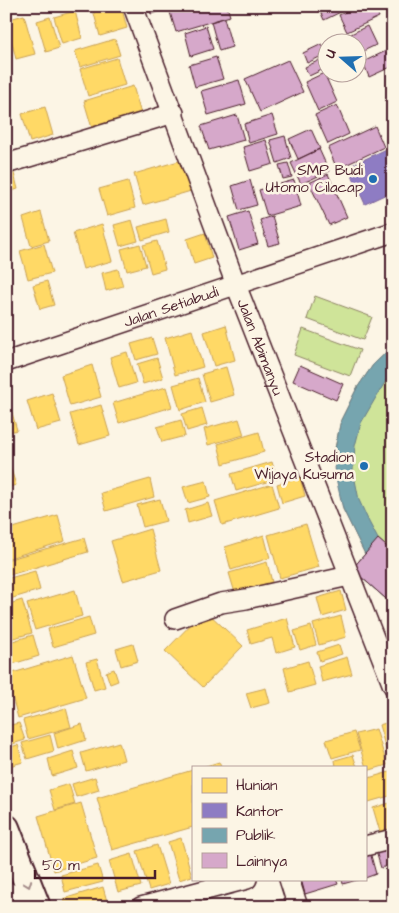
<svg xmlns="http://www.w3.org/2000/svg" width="399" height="913" font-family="'Architects Daughter',sans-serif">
<rect width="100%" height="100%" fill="#fcf5e5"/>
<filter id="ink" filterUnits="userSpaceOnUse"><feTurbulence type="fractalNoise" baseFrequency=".02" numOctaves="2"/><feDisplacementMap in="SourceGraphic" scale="10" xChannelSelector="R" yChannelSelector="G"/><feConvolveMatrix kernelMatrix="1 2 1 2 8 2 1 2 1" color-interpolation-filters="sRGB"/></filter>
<g filter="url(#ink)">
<path fill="#cfe499" stroke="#8c8262" d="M315,296L372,317L363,340L307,319Z
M303,329L360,350L350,376L294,355Z
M393,346V605L352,569L365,554L343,509L334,453L341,420L357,388L373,365Z"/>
<path fill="#ffd966" stroke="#c9a154" d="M92,6H121L127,28L100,36Z
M75,11L82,38L62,44L54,17Z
M24,15L35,54L16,59L6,20Z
M50,17L59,48L46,52L37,21Z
M115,39L120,55L80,67L75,51Z
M117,58L125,85L88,96L80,69Z
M133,86L143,121L94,135L84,101Z
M45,107L53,135L30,142L22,114Z
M182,160L191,191L143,205L134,174Z
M12,166L18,189L6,193V167Z
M128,181L135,208L107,216L99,189Z
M41,212L49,241L31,246L23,218Z
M166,219L169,232L142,240L138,227Z
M132,220L138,241L120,246L114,225Z
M102,224L112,261L83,269L73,233Z
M205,233L212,258L194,264L187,239Z
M157,241L165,269L151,273L143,245Z
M44,244L52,273L28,279L20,251Z
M140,244L146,266L127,271L121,249Z
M118,269L123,286L106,291L102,273Z
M47,281L54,305L40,309L33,285Z
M226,325L235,360L214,366L204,332Z
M192,330L203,367L175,375L165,338Z
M152,338L157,354L136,360L131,344Z
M127,352L136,383L119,388L110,357Z
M157,358L163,378L143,384L137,364Z
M92,365L101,397L70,406L61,375Z
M226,367L234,395L210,402L202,374Z
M198,378L205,402L180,410L173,385Z
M166,387L172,407L119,423L113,403Z
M52,393L61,423L36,430L27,401Z
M9,403L17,430L6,433V404Z
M101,405L110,436L79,445L70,414Z
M202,408L207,425L187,431L182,414Z
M239,419L244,435L208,445L204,429Z
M181,420L185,436L162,442L157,427Z
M259,432L264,452L223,464L218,444Z
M6,454L16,485L6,488Z
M272,462L277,479L236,491L231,474Z
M300,477L305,496L282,503L277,484Z
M150,479L154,497L106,511L101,493Z
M206,481L210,497L188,503L183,487Z
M272,484L279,508L222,525L215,501Z
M160,499L166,521L143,527L137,505Z
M208,503L212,516L188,523L185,510Z
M58,515L65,541L6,559V530Z
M306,524L319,567L280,578L268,535Z
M150,529L161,570L123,581L111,541Z
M264,535L270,558L231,570L225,547Z
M84,538L88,552L6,576V560Z
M267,562L272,582L235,593L229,573Z
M35,571L40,590L6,600V579Z
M75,590L82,616L35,630L27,604Z
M341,591L346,610L322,617L317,598Z
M22,600L32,633L6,640V605Z
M205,610L243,646L203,687L165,651Z
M341,616L346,637L319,645L313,624Z
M89,617L94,635L53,647L48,629Z
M287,618L295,647L276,653L272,638L251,644L247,630Z
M311,626L316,645L300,650L294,631Z
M33,635L39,656L6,666V643Z
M133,644L138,661L121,666L116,649Z
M339,645L342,654L320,661L317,652Z
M73,655L86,698L18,718L6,675Z
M347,657L352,674L322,682L318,666Z
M97,659L105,687L94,690L86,662Z
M308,661L315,685L290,692L284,668Z
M114,669L118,681L110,684L106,672Z
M266,688L270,703L251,708L246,693Z
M66,708L71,727L28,739L23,720Z
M393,721V767H391L379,725Z
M19,723L25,740L6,746V726Z
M82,724L86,740L58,749L54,733Z
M376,729L387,765L367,771L356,734Z
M354,732L360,750L332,758L326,740Z
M50,735L54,751L27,759L22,743Z
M119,742L124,760L86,771L81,753Z
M18,745L23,762L6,767V748Z
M73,751L78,768L52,776L48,759Z
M353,755L357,767H336L335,760Z
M219,762L221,767H203Z
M193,770V827L112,850L97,798Z
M393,771V795L365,803V779Z
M95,777L99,790L76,797L72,784Z
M69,784L75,804L55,810L49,790Z
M393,802V828L380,832L373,808Z
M81,803L97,858L54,871L38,816Z
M181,838L192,876L179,880L168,842Z
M157,845L169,884L149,890L137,851Z
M132,854L141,886L118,892L109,861Z
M98,865L103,882L65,892L61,875Z
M103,887L108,905L103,907H65L63,899Z"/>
<path fill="#8e7cc3" stroke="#7a6095" d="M393,146V191L365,204L348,167Z"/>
<path fill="#76a5af" stroke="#697d87" d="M393,346V374L387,379L375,399L361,423L355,446L353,470L359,500L369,522L378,539L393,552V605L352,569L365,554L343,509L336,478L334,454L341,420L357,388L373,365Z"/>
<path fill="#d6a8ca" stroke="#4a1f2b" d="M149,6H177L151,14Z
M178,6H227L230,16L176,32L169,9Z
M318,6H353L324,20Z
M358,6H375L379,17L347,32L339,15Z
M224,18L232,47L219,51L211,22Z
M393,19V37L386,22Z
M206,26L213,49L191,56L185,33Z
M367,26L376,45L359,53L356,42H355L351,34Z
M322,44L326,54L307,63L303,53Z
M390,49L393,56V66L369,77L363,62Z
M216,57L223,79L195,87L189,65Z
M322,59L326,68L309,76L305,67Z
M288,60L303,92L260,112L245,79Z
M324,73L337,102L318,111L305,82Z
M239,80L246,104L208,115L201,91Z
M337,105L349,134L328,144L315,115Z
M237,115L244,140L209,150L201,126Z
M272,115L278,134L249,143L244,124Z
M375,126L384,147L337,169L328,148Z
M311,129L320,149L298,159L289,139Z
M285,136L291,158L277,163L270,140Z
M266,140L273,164L250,171L243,147Z
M319,149L329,171L301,184L291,163Z
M288,163L292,177L283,179L279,165Z
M328,174L347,217L329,225L309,183Z
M250,180L257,205L239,210L232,186Z
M294,180L301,206L267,216L259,190Z
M248,211L258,244L239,250L229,217Z
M272,216L280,243L268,246L260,220Z
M300,365L343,384L336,400L293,381Z
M378,539L393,552V605L352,569Z
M393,843V864L381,868L375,848Z
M370,852L376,874L365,878V853Z
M301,879H336L338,884L305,894Z
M342,879H360L343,884Z
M284,899L286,907H272L270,902Z
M393,899V907H376V904Z"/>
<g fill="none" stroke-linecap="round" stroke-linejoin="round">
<g stroke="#4a1f2b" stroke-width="22">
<g id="minor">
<path id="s1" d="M133,6L236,285L393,686"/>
<path d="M6,164L174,113"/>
<path id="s2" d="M6,362L393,232"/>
<path d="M175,619L221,603L246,599L349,576"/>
<path d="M365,846L393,839"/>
<path d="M289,879L298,907"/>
<path d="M141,907L247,879"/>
</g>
</g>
<g stroke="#4a1f2b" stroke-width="30">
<path id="secondary" d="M6,828L37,907
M6,895L11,907"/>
</g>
<use href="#minor" stroke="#fcf5e5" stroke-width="19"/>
<use href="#secondary" stroke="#fcf5e5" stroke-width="26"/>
</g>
<defs><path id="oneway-chevron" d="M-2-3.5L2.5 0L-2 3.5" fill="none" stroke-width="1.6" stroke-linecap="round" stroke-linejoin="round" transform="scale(1.25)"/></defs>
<use stroke="#a38a88" href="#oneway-chevron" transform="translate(28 884) rotate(69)"/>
</g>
<g fill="#1f6fb2" stroke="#fcf5e5" stroke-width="2">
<circle cx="373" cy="179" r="5"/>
<circle cx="364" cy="466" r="5"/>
</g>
<g text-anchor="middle" stroke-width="5" stroke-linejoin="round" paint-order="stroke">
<g font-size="15" fill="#4a1f2b" stroke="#fcf5e5" text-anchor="end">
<text x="363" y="175">SMP Budi<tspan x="363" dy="17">Utomo Cilacap</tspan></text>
<text x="354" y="462">Stadion<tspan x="354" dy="17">Wijaya Kusuma</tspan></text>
</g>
<g font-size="15" fill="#4a1f2b" stroke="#fcf5e5">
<text dy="5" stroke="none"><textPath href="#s2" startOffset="174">Jalan Setiabudi</textPath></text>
<text dy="5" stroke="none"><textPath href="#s1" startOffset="364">Jalan Abimanyu</textPath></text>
</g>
</g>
<rect width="399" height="913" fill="none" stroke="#fcf5e5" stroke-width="25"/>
<rect x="12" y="12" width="374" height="888" fill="none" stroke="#4a1f2b" stroke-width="2" filter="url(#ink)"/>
<rect x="192" y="766" width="175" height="115" fill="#fcf5e5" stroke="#b59f9b"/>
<rect x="202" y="778" width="25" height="15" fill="#ffd966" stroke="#b59f9b"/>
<text x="236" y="790" font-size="15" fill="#4a1f2b">Hunian</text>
<rect x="202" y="803" width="25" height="15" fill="#8e7cc3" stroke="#b59f9b"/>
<text x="236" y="816" font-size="15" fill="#4a1f2b">Kantor</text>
<rect x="202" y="828" width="25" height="15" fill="#76a5af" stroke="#b59f9b"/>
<text x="236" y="840" font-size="15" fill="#4a1f2b">Publik</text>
<rect x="202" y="853" width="25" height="15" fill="#d6a8ca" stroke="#b59f9b"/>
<text x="236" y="866" font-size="15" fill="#4a1f2b">Lainnya</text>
<g transform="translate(342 58) rotate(290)"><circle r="24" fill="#fcf5e5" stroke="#b59f9b"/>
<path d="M0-4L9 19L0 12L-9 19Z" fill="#1f6fb2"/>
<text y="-8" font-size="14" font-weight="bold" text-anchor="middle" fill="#4a1f2b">U</text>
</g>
<path d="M35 870v8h120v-8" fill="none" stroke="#4a1f2b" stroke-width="2.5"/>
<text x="42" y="870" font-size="15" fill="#4a1f2b" stroke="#fcf5e5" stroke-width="4" paint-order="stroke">50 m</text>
</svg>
